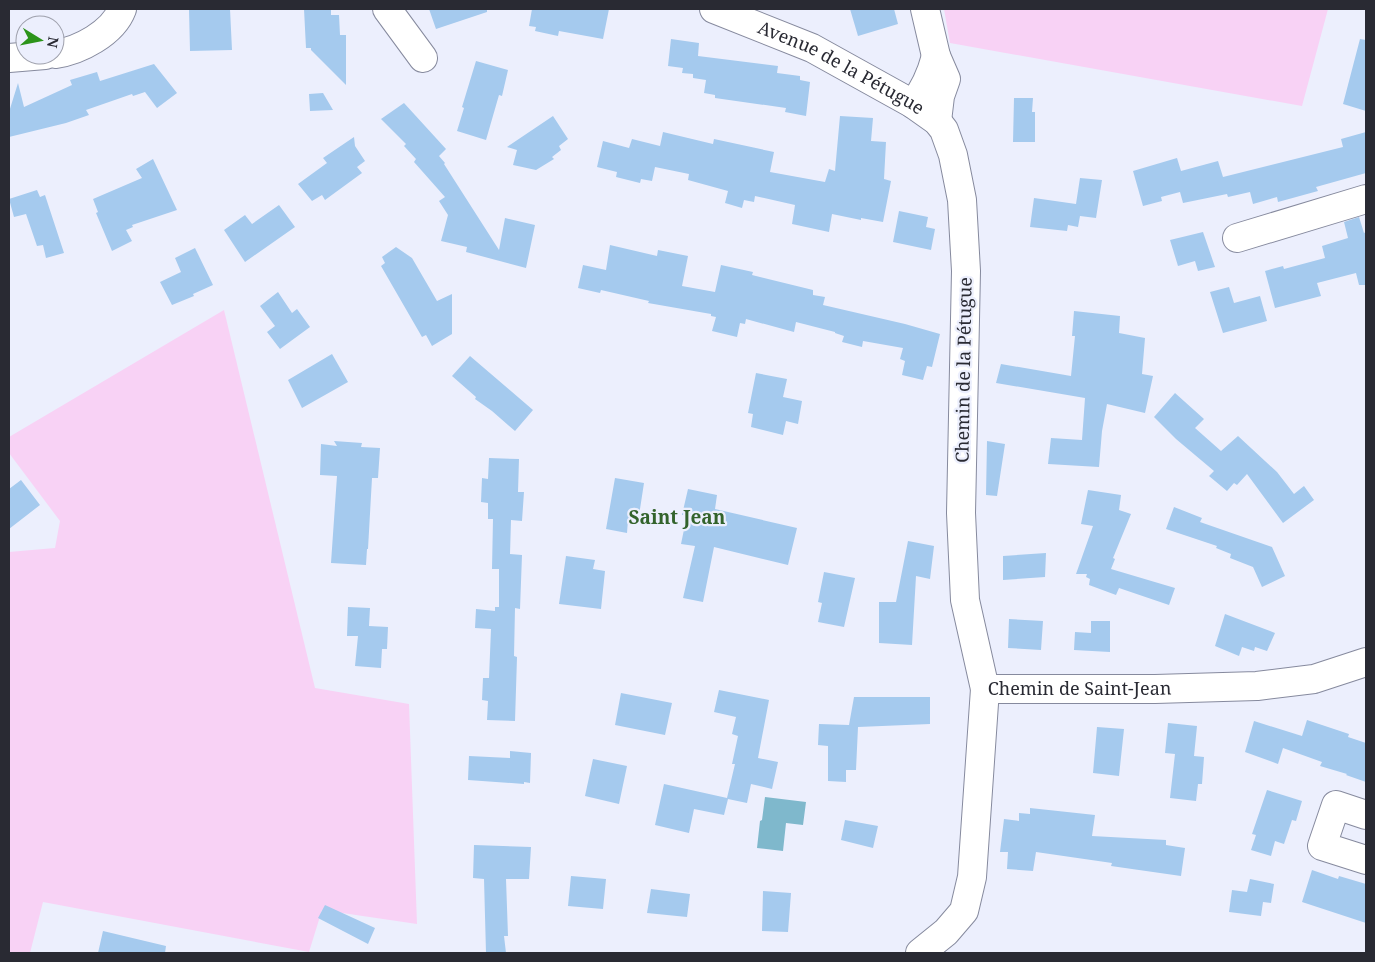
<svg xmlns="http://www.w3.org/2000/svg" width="1375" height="962" font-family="'Noto Serif',serif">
<rect width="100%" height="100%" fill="#eceffd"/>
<path fill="#f8d2f5" d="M944,9H1328L1302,106L950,43Z
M224,310L315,688L409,704L417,924L322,910L309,952L43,902L30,953H9V552L55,548L60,521L9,453V437Z"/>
<path fill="#7fb8cc" d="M765,797L806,802L803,825L786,823L783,851L757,848L760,821L762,820Z"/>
<path fill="#a5caee" d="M189,9H230L232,50L190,51Z
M304,9H331V15H339L340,35H346V85L311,50V48H306Z
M429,9H487V12L436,29Z
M532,9H609L603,39L559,31L558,36L535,31L536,27L529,26Z
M850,9H894L898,24L858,36Z
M671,39L699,43L698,56L778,66L777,73L800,76V80L810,82L806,116L785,112L786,108L715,98V95L704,93L706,80L693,78V74L682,73L683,68L668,66Z
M1360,39L1366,40V111L1343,104Z
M476,61L508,70L502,96L499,95L486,140L457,131L464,108L462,107Z
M154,64L177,93L157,108L145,92L133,96L132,94L86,110L89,115L66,123L9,137V112L18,83L24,107L72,85L70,80L97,72L100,81Z
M323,93L333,110L310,111L309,94Z
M1014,98H1033L1032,112H1035V142H1013Z
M404,103L446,149L439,156L445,163L444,164L499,250L505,218L535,225L526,268L466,252L467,247L441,241L448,215L439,201L445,197L414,162L416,159L404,146L406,144L381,119Z
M553,116L568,139L559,146L561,150L552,157L554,159L536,170L513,165L517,150L507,147Z
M840,116L873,118L871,141L886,142L884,179L891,181L883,222L861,218V220L832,214L829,232L792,224L795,205L755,196L754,202L744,200L742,208L725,203L728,191L688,180L689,174L655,167L652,181L641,179L640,183L616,177L617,172L597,167L603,141L629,148L632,139L660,146L663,132L713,144L714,139L774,152L770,172L825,182L829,169L835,171Z
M1366,132V173L1316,187L1318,191L1278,202L1277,197L1253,204L1250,192L1228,197L1227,194L1183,203L1180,192L1161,197L1162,201L1143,206L1133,171L1177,158L1181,171L1218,161L1223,177L1343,147L1341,139Z
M354,137L355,146L365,161L357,167L362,173L325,200L322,195L312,201L298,184L327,163L323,158Z
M153,159L177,210L132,225L133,227L126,230L132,241L112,251L96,213L98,212L93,199L142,178L136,169Z
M1080,178L1102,180L1096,218L1080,216L1078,227L1068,225L1067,231L1030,227L1034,198L1076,204Z
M37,190L40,197L45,195L64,253L46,258L43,245L37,246L26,214L14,217L9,199Z
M279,205L295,227L245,262L224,230L245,215L252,224Z
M899,211L928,217L926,227L935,229L931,250L893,242Z
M1359,217L1364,233L1366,232V285H1359L1356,273L1317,283L1321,296L1275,308L1265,271L1283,266L1284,269L1325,258L1322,246L1348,238L1344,222Z
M1203,232L1215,267L1198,271L1195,261L1178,266L1170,240Z
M610,245L657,256L658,250L688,256L682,286L715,292L721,265L753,272L752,275L813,290V295L825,297L823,305L905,324L940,334L932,367L927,366L923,380L902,375L905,361L900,359L903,348L863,341L862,347L842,342L844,336L835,333V332L796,322L794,332L746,319L745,324L740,323L737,337L712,331L716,317L711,316V314L648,303L649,301L601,290L600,293L578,288L583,265L606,270Z
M396,247L412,258L437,301L452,294V334L432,346L426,335L422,337L381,266L385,263L382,257Z
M195,248L213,285L193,294L194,296L172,305L160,282L181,272L175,258Z
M1229,287L1234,303L1260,296L1267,321L1223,333L1210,292Z
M278,292L292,313L297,309L310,327L280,349L267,332L275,326L260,306Z
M1074,311L1120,316L1119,333L1145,338L1142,374L1153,376L1145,413L1107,404L1102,431L1099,467L1048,464L1051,438L1082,440L1085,398L996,383L1001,364L1071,376L1075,336H1072Z
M332,354L348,382L302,408L288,380Z
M470,356L533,410L515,431L492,411L475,399L476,397L452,376Z
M756,373L787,379L783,397L802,401L798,424L786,421L783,435L751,427L753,414L748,413Z
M1175,393L1204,419L1195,428L1221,451L1238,436L1277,472L1294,494L1304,486L1314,500L1283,523L1247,474L1237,485L1234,483L1227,491L1209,476L1214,471L1176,439L1154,417Z
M334,441L362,443L361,447L380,448L378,478H372L368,549H367L366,565L331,563L337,476L320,475L321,444L337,446Z
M987,441L1005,444L997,496L986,495Z
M489,458L519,459L518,492H524L522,521L511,520L510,554L522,555L520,609L515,608L514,656L517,657L515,721L487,720L488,701L482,700L483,678H489L491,629L475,628L476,609L495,611V607H499V569H492L493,519H488V503L481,502L482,478L488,479Z
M615,478L644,483L638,522L628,520L627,533L606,529Z
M21,480L40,505L9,529V489Z
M688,489L717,495L715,509L797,528L788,565L714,547L703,602L683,598L695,546L681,544L687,515H682Z
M1088,490L1121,495L1119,510L1131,514L1113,558L1115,559L1111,569L1175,588L1169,605L1119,588L1116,595L1089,585L1090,579L1086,577L1087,574H1076L1093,526L1081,524Z
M1174,507L1202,518L1200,522L1272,547L1285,576L1262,587L1253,567L1230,558L1231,554L1216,548L1217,546L1166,529Z
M908,541L934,546L930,579L916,576L912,645L879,643V602H896Z
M1046,553L1045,577L1003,580V556Z
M566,556L595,560L593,569L605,571L601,609L559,604Z
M824,572L855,578L844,627L818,622L822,603L818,602Z
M348,607L370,608L369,626L388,627L387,649H382L381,668L355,666L358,636H347Z
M1225,614L1275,633L1267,651L1255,647L1254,651L1242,647L1239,656L1215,646Z
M1009,619L1043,621L1041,650L1008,648Z
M1091,621H1110V652L1074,650L1075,632L1091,633Z
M719,690L769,700L758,758L778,762L772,789L751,784L747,803L728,799L724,815L694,809L689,833L655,825L664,784L727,798L735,764H732L738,736L732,734L736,717L714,712Z
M621,693L672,703L665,735L615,725Z
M854,697H930V724L858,727L856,770H846V782L828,781V746L818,745L819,724L849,725Z
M1307,720L1349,734L1348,737L1366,743V782L1346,775L1347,774L1320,766L1322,762L1283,748L1278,764L1245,752L1254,721L1302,736Z
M1168,723L1197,726L1194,756L1204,757L1202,784H1198L1196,801L1170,798L1175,754L1165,753Z
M1097,727L1124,729L1119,776L1093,773Z
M510,751L531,753L530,783L524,782V784L468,780L469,756L510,758Z
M593,759L627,766L619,804L585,796Z
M1267,790L1302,801L1296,821L1292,820L1284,844L1275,841L1271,856L1251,850L1256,835L1252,834Z
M1030,808L1095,815L1092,836L1166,840V845L1185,848L1181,876L1111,866L1112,863L1036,852L1033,871L1007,869L1008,852H1000L1004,819L1019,821V813L1030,814Z
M845,820L878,826L873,848L841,840Z
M474,845L531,847L529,879H506L508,936H504L506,953H486L484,879L473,878Z
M1312,870L1338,879L1339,876L1366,884V923L1302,902Z
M571,876L606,879L603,909L568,906Z
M1250,879L1274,884L1271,903L1263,902L1261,916L1229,912L1232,890L1247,892Z
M651,889L690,894L687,917L647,913Z
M763,891L791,893L788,932L762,931Z
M325,905L375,928L368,944L318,918Z
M103,931L166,946L165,953H98Z"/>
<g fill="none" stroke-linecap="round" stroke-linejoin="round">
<g stroke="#868a9e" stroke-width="30">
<g id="minor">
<path d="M387,9L423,58"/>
<path id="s1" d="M714,9L812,48L913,104L937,121L944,130L953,155L962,200L966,271L961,513L965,600L985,689"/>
<path d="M925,9L936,56"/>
<path d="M55,54C79,51 113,33 122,9"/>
<path d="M9,58L45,55"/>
<path d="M913,104C925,89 931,75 936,56L946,79L940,96L937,121"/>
<path d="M1237,238L1366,199"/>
<path d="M1366,815L1336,805L1322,846L1366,860"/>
<path id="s2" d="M920,953L946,932L964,911L972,877L985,689H1155L1257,686L1314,679L1366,662"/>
</g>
</g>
<use href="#minor" stroke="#fff" stroke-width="28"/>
</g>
<g text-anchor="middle" stroke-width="4.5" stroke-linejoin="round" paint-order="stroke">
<g font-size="18" fill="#292a33" stroke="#eceffd">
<text dy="6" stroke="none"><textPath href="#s1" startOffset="140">Avenue de la Pétugue</textPath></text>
<text transform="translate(964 370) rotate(-89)" y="6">Chemin de la Pétugue</text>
<text dy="6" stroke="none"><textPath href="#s2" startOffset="379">Chemin de Saint-Jean</textPath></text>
</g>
<g font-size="19" font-weight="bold" fill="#33632c" stroke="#eceffd">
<text x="677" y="524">Saint Jean</text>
</g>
</g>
<rect width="1375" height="962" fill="none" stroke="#292a33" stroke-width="20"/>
<g transform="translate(40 40) rotate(100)"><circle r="24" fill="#eceffd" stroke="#9ea0ac"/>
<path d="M0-4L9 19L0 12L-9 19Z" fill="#2c941a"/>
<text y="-8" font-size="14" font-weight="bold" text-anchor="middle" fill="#292a33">N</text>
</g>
</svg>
